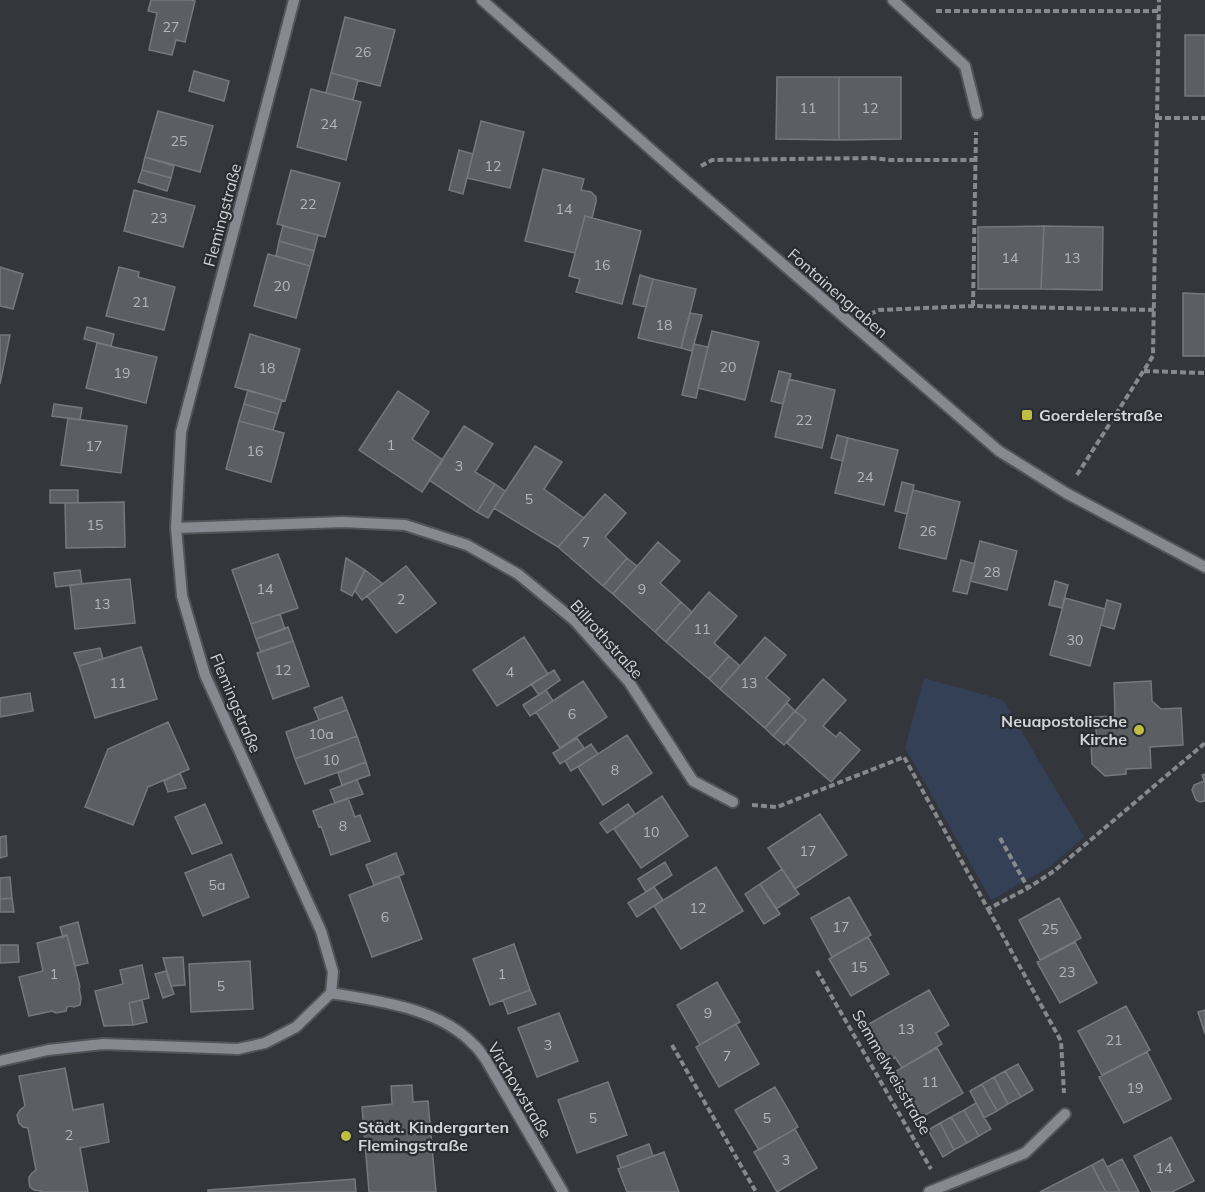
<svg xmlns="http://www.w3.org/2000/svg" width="1205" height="1192" font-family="Mulish,sans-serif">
<rect width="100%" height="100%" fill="#33363a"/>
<path fill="#334055" d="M924,678L1003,700L1084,837L1051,866L991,900L905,748Z"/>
<path fill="#5b5f64" stroke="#75787e" stroke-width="1.5" d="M151,0H190L195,1L185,42L176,40L172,55L149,50L157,13L148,11Z
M345,17L395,30L380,86L331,73Z
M1185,35H1205V96H1185Z
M194,71L229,81L224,101L189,91Z
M331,73L358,80L353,100L326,93Z
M777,77H839V140L776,139Z
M839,77H901V139L839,140Z
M311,89L361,102L346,160L297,147Z
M158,111L213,126L200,172L145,157Z
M481,121L524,132L510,188L467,178Z
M459,150L473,154L463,194L449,190Z
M145,157L174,166L171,178L142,170Z
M543,169L584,179L581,190L591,192L596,197V202L592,218L585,216L575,253L525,241Z
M142,170L171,178L167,191L138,182Z
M291,170L340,183L325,237L277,224Z
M134,190L195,206L183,247L124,231Z
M585,216L641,231L622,304L576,292L580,279L569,276Z
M283,226L318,235L314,251L279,241Z
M1044,226L1103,227L1102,290L1041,289Z
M1044,226L1041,289H978V227Z
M279,241L314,251L310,266L276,256Z
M268,254L310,266L296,318L254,306Z
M0,267L23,274L13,309L0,306Z
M119,267L139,272L138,277L175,287L164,330L106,316Z
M640,275L653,279L646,307L633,304Z
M653,279L696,289L681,348L638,338Z
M1183,293L1205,294V356H1183Z
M690,313L702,315L692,351L681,348Z
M87,327L114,334L111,346L84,339Z
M712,331L759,342L745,400L698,388Z
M250,334L300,349L285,401L235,387Z
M0,335H10L0,384Z
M97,343L157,357L146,403L86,388Z
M694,344L708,347L696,398L682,395Z
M779,371L791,374L783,404L771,401Z
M789,379L835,390L822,448L775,437Z
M248,390L282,400L278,414L244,404Z
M398,391L429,412L412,439L443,460L422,492L359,450Z
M54,404L82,408L80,420L52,416Z
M244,404L278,414L273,430L239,421Z
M68,418L127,426L121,473L61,465Z
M239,421L284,433L271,482L226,469Z
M464,426L493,444L475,472L495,484L477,512L429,480Z
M837,435L848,438L843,461L831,458Z
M848,438L898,450L884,505L835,493Z
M535,446L562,462L544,489L584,518L558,547L494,508Z
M902,482L914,485L907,514L895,511Z
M495,484L505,491L488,518L477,512Z
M50,490H78V503H50Z
M913,490L960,502L946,559L899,548Z
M605,494L626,513L605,537L627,558L603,586L558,547Z
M124,502L125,547L66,548L65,503Z
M980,541L1017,551L1007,590L970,581Z
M658,542L680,561L660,583L681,602L655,632L613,594Z
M278,554L298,608L251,624L232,570Z
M346,558L365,570L352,596L341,590Z
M627,558L637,566L613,594L603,586Z
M961,560L975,564L967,594L953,591Z
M406,566L436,603L396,633L367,596Z
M80,570L82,584L56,587L54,573Z
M365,570L383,584L362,600L355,591Z
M130,579L135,623L75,629L70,585Z
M1055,581L1068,585L1062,608L1049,605Z
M709,592L737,616L714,643L729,656L709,679L666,642Z
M1065,598L1105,609L1090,666L1050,655Z
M1107,600L1121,604L1114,629L1101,625Z
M681,602L692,612L666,642L655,632Z
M280,614L285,629L256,639L251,624Z
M288,627L293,641L261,652L256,639Z
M524,637L548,674L497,706L473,670Z
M765,637L786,655L766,678L790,699L765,728L720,689Z
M293,641L309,686L273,699L257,653Z
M141,647L157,699L95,718L79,666Z
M100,648L103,659L79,666L74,653Z
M729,656L740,666L720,689L709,679Z
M554,670L560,680L539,695L531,684Z
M823,679L846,700L823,726L836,737L840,732L860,750L831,782L787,743L806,720L795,711Z
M583,681L607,717L560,748L536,712Z
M1151,681L1152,701L1161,709L1181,708L1183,745L1150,747L1151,768L1126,769V774L1105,776L1092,764L1091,743H1097L1095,717L1115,716L1114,683Z
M546,690L553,701L530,716L523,705Z
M30,693L33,711L0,717V698Z
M342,697L347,710L319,720L314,708Z
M787,703L795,711L773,736L765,728Z
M347,710L357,736L295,759L286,732Z
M795,711L806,720L784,745L773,736Z
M168,722L189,769L148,787L133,825L85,807L108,749Z
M627,735L652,773L603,805L578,767Z
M357,736L366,762L305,784L295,759Z
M577,738L584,748L560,764L553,753Z
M591,744L598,754L571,771L565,761Z
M366,762L370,775L342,785L338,773Z
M180,773L186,788L168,792L164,781Z
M1205,774V801L1200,802L1196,800L1192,790L1194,785L1204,781L1202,775Z
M357,780L363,794L335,803L330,790Z
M662,796L688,836L641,868L614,829Z
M348,798L355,817L360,815L370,841L331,855L321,826L319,827L313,811Z
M205,804L222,843L192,854L175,817Z
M628,804L635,814L607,833L600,823Z
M820,814L847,855L795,889L768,848Z
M6,836L7,856L0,858V837Z
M396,853L404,874L374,885L366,865Z
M231,854L249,897L203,916L185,873Z
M665,862L672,875L646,892L638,879Z
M716,867L743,911L681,949L654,906Z
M782,869L799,894L776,909L760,884Z
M399,876L422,939L372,957L349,895Z
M10,877L12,898L0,899V878Z
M760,884L780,914L764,924L745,894Z
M654,887L663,900L637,917L628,903Z
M849,897L871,935L832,957L811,918Z
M12,898L14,912H0V899Z
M1059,898L1081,938L1040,960L1019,920Z
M78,922L88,963L75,966L67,935L63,937L60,927Z
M67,935L80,987L79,988L81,998L80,1005L74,1007L71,1006L67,1007L66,1011L56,1013L52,1011L29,1016L19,977L43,971L37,943Z
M868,937L889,974L851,996L829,959Z
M1075,942L1097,983L1060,1003L1037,962Z
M514,944L530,990L490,1005L473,959Z
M0,945H18L19,962L0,963Z
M183,957L185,985L171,986L163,958Z
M250,961L253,1009L191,1012L189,964Z
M142,965L149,998L129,1003L133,1025L104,1026L95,991L123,984L120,970Z
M166,971L174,994L163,998L155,974Z
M717,982L740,1022L700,1045L677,1005Z
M530,990L536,1004L508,1014L503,1000Z
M929,990L949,1025L936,1033L942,1044L902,1068L895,1057L888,1062L867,1025Z
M142,1000L147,1022L133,1025L129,1003Z
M1126,1006L1150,1050L1102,1075L1078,1031Z
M1205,1010V1034L1198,1012Z
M559,1013L578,1061L537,1077L518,1028Z
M736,1024L759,1064L719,1087L696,1047Z
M937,1048L963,1093L922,1117L896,1071Z
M1147,1052L1171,1099L1124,1123L1099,1077Z
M1018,1064L1033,1090L1021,1097L1005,1071Z
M65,1068L73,1110L103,1104L109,1142L80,1148L88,1192H41V1191L34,1190L30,1187L29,1182V1177L32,1173L36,1170L28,1128L23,1127L19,1123L17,1115L20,1110L25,1106L19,1076Z
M1005,1071L1021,1097L1008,1104L994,1077Z
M994,1077L1008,1104L997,1111L982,1084Z
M608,1082L627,1135L577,1153L558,1100Z
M982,1084L997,1111L984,1118L970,1091Z
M412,1085L413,1102L428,1101L436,1192H369L362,1107L392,1104L391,1086Z
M775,1087L798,1127L759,1150L735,1110Z
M976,1103L991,1129L979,1136L964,1110Z
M964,1110L979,1136L967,1143L951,1117Z
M951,1117L967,1143L954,1150L940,1123Z
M940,1123L954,1150L943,1157L928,1130Z
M795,1129L817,1168L777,1192L754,1152Z
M1171,1137L1194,1181L1172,1192H1152L1134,1156Z
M649,1144L653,1156L621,1168L617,1156Z
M664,1152L679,1192H627L618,1169Z
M1103,1159L1107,1167L1120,1192H1106L1092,1165Z
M1122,1159L1139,1192H1120L1107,1167Z
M1092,1165L1106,1192H1040Z
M355,1179L356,1192H208V1190Z"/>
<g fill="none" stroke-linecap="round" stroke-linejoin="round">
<g stroke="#515458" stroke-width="14">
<path id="minor" d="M482,0L682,177L999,451L1066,493L1205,567
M893,0L965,66L977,114
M176,528L343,522L405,525L467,545L518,574L575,621L629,682L693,781L733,802
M331,993C378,1001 440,1008 474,1045C479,1049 482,1055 486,1060L563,1192
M0,1061L48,1050L103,1044L238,1049L265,1043L296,1027L331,993L333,972L321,931L205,675L182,596L176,528L181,432L294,0
M929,1192L1025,1153L1065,1114"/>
</g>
<path stroke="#878a8d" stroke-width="4" stroke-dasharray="6 3" stroke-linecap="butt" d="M936,11H1159
M1156,118H1205
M701,166L712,160L872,158L890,160H975
M973,306L976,132
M870,314L879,310L973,306L1154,310
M1144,371L1205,373
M1077,475L1153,356L1159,0
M752,805L777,807L904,757L988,909L1028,888L1054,871L1205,743
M1000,838L1028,888
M988,909L1061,1041L1064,1093
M817,971L931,1169
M672,1045L756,1192"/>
<use href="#minor" stroke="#86898f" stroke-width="10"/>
</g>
<g fill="#bfbe41" stroke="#292c30" stroke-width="2">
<rect x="1021" y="409" width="12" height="12" rx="3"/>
<circle cx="1139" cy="730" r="6"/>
<circle cx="346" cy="1136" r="6"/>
</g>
<g text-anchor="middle" stroke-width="4.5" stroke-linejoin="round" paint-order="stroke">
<g font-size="14" fill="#b4b7ba">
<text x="171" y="32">27</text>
<text x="363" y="57">26</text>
<text x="808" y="113">11</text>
<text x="870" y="113">12</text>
<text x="329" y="129">24</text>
<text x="179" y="146">25</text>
<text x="493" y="171">12</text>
<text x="308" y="209">22</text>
<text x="564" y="214">14</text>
<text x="159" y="223">23</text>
<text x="1010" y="263">14</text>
<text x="1072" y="263">13</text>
<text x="602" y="270">16</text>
<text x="282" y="291">20</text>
<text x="141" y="307">21</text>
<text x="664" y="330">18</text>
<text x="728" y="372">20</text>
<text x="267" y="373">18</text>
<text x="122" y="378">19</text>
<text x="804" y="425">22</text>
<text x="391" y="450">1</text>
<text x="94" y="451">17</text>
<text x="255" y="456">16</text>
<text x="459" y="471">3</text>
<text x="865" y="482">24</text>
<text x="529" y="504">5</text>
<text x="95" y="530">15</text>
<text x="928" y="536">26</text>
<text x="586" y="547">7</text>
<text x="992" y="577">28</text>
<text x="265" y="594">14</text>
<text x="642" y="594">9</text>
<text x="401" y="604">2</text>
<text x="102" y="609">13</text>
<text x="702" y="634">11</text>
<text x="1075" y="645">30</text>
<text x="283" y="675">12</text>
<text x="510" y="677">4</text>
<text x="118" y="688">11</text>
<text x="749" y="688">13</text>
<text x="572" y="719">6</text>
<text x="321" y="739">10a</text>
<text x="331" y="765">10</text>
<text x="615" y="775">8</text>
<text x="343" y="831">8</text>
<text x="651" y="837">10</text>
<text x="808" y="856">17</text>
<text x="217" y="890">5a</text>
<text x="698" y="913">12</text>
<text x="385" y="922">6</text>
<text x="841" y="932">17</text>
<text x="1050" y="934">25</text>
<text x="859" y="972">15</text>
<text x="1067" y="977">23</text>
<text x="54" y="979">1</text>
<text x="502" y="979">1</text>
<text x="221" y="991">5</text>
<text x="708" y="1018">9</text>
<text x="906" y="1034">13</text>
<text x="1114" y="1045">21</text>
<text x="548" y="1050">3</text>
<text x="727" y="1061">7</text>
<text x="930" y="1087">11</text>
<text x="1135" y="1093">19</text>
<text x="593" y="1123">5</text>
<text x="767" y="1123">5</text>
<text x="69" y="1140">2</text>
<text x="786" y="1165">3</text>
<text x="1164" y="1173">14</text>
</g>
<g font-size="16" fill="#d2d4d7" stroke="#292c30">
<text transform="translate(222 215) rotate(-75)" y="6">Flemingstraße</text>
<text transform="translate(838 293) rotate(41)" y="6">Fontainengraben</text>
<text transform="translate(607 639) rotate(48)" y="6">Billrothstraße</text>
<text transform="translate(236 703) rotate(67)" y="6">Flemingstraße</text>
<text transform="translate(892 1072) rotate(60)" y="6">Semmelweisstraße</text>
<text transform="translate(520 1090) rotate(59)" y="6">Virchowstraße</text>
</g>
<g font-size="16" font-weight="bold" fill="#d2d4d7" stroke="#292c30" text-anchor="start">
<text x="1039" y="421">Goerdelerstraße</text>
<text x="1127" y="727" text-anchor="end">Neuapostolische<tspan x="1127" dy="18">Kirche</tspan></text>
<text x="358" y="1133">Städt. Kindergarten<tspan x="358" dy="18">Flemingstraße</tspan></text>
</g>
</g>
</svg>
